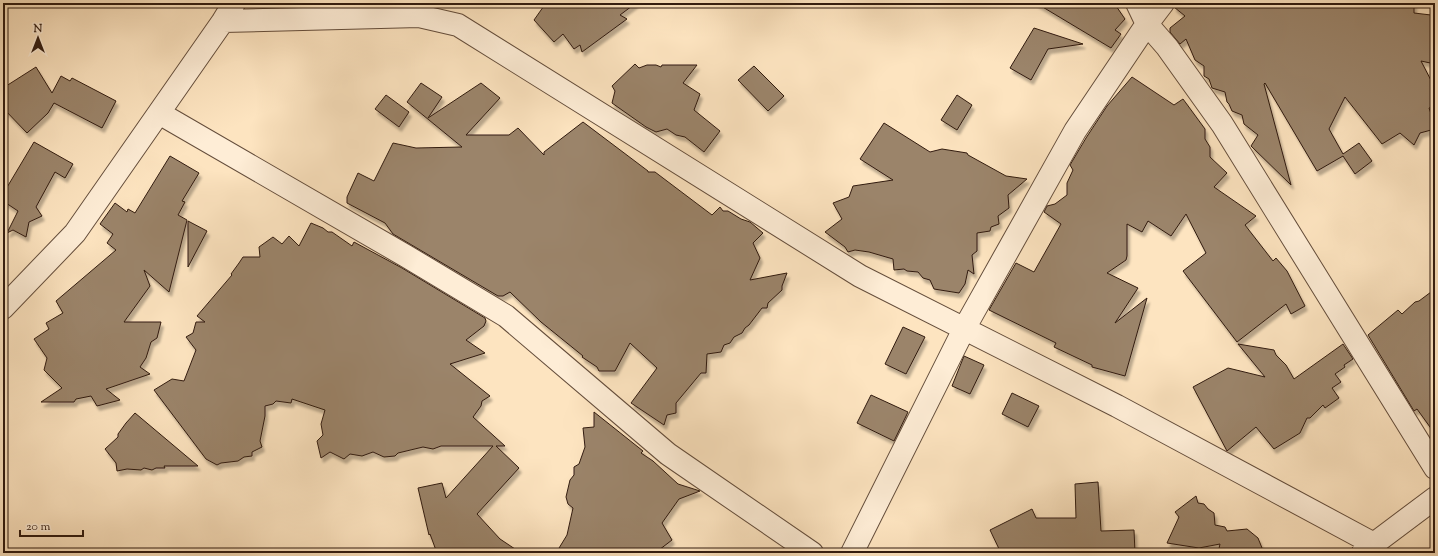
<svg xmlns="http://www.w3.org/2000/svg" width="1438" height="556" font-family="'Sorts Mill Goudy',serif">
<defs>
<filter id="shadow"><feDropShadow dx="2.5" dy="4.5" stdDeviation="1" flood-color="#0004"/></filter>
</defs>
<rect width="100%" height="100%" fill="#fde4c0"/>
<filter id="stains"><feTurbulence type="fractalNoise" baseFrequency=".005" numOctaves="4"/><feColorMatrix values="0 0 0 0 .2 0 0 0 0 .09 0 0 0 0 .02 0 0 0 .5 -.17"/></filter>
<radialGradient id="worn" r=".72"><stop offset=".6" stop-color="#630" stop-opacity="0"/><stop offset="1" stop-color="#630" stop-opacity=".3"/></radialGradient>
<path fill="#9b846b" stroke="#311b0f" filter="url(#shadow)" d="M546,3H636L620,15L627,19L582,52L580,45L574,49L563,34L554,42L534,20Z
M1036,3H1114L1125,19L1115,30L1121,34L1111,48Z
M1175,3H1414V13L1431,15L1435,23V64L1421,61L1435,88V106L1429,108L1435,125V129L1420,133L1414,145L1400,133L1382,144L1345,97L1329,129L1343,154L1359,143L1372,161L1355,174L1343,156L1317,171L1265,83L1264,84L1291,185L1251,146L1258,135L1244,124L1242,115L1232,111L1229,104L1227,102L1225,92L1212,88L1209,79L1204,76V66L1195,60L1186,39L1180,44L1170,32V28L1185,16L1174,7Z
M1034,28L1083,44L1048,49L1031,80L1010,68Z
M635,64L639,68L647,65H656L661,67L662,65H697L683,83L700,94L694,110L720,131L704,152L685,137L676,135L667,129L656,132L646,127L612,103L615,91L612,86Z
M754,66L784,96L768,111L738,80Z
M36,67L52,93L61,76L70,81L72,78L116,101L102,128L54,103L48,113L27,133L3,108V88Z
M1132,77L1174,105L1183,99L1205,129V139L1210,147V157L1227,173L1214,187L1256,216L1245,225L1273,261L1276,258L1287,271L1305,306L1291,314L1286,304L1237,342L1183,271L1206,253L1186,214L1171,236L1148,221L1142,232L1127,224V256L1126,260L1107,273L1138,288L1115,323L1147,298L1125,376L1092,367V365L1054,347L1056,343L989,310L1016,263L1034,272L1061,224L1044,212L1047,206L1055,204L1067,195V183L1073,170L1070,165L1086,138L1107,106Z
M421,83L442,97L428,118L481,83L500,98L466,135H509L518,128L544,155V152L583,122L648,171V172H655L712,215L720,207L723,211H728L741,219L750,222L763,233L753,243L760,258L750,280L787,273L782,286V290L768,303L767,308H762L749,325L745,328L742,333L734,337L730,343L724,345L721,352L707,354L706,373H701L676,403V413L667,415L664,425L631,403L657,368L630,343L615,371H599L597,367L582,357L583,356L541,322L510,292L503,296H498L393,234L385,223L347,203V197L358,173L374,181L393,143L416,148L462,147L407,102Z
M386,95L409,112L399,127L375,109Z
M957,95L972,105L957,130L941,120Z
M884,123L930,152L942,149L967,153L968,155L1006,176L1027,179L1008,195L1009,208L998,216L999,224L991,227L990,231L977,233V251L972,255L974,274L968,270L965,284L959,293L934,289L930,280L923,278L918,272L907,271L904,269L894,270L893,259L869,252L855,250L848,252L845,247L825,232L842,219L833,203L849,197L853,186L893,180L860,159Z
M34,142L73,164L65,178L55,172L36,207L42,216L29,222L26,237L13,230L7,233L18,211L3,201V194Z
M170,156L199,173L182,201L185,202L178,215L187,220L169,292L144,270L150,286L124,322H161L157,338L151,342L146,358L140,367L150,374L106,389L120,400L97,406L91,396L76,399L74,402H41L62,388L44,370L47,358L34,339L49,329L46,323L63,313L56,301L116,250L107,243L113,234L100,224L115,203L127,212L128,209L135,213Z
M188,221L207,231L188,267Z
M311,223L323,228L328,232H332L352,246L354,242L402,268L485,318L486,321L484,326L466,340L485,353L450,364L490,396L482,401L481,406L473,417L505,446H496L519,468L477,514L500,539L521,553H437L430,534L429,535L418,488L442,483L446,498L493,446H441L433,449L423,447L398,453L395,456L384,457L373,452L362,456L350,454L344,459L330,452L321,458L317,441L323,435L321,424L325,410L292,399L291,403L276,401L273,404L265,406V416L260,441L262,447L252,452V456L244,457L238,461L221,463L217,465L206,459L154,390L172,379L184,381L196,350L186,337L193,333L196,322H205L197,316L232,275L231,274L239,263L243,257H260L259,247L273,237L282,244L289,236L299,246Z
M1435,289V434L1417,409L1414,411L1368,335L1398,310L1402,314L1415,302L1419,301Z
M903,327L925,337L906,374L885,364Z
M1238,344L1274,350L1276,355L1286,365L1294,379L1343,344L1353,359L1344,365L1345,367L1335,374L1341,382L1332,388L1339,398L1325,408L1323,405L1310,418H1307L1300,433L1274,449L1256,427L1227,451L1193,387L1228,368L1265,377Z
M964,356L984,365L970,394L952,386Z
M1012,393L1039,406L1028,427L1002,414Z
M871,395L908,412L894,441L857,423Z
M594,412L643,451L641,453L653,461L678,484L700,491L679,499L662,523L672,540L655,553H556L567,535L573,508L568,504L566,497L570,480L574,475V467L579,464L585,447L583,428L594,427Z
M135,413L198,466H164L165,468H156L152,470L144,468L141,470L127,469L117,471L116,463L105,449L118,437V434L126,423Z
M1098,482L1101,531L1134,530L1135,553H1001L990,530L1032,509L1036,518H1076L1075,484Z
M1196,496L1198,503L1204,504L1208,509L1214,513L1215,525L1225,527L1227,531L1247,529L1258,538L1264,553H1218L1220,544L1199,548L1167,543L1179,517L1175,512Z"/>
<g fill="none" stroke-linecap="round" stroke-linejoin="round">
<g stroke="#644d3b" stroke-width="24">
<path id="minor" d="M1137,3L1147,24L1163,3
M223,21L419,16L458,25L860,276L1117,406L1374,544
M159,113L406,256L506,316L668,454L812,553
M3,308L75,233L223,21L234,3
M1363,552L1435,498
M852,553L964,329L1075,131L1147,24L1167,47L1222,124L1435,468"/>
</g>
<use href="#minor" stroke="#feedd6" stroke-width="22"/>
</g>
<rect width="1438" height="556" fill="none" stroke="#fde4c0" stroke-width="16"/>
<rect x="4" y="4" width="1430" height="548" fill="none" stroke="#311b0f" stroke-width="2"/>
<rect x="8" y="8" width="1422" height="540" fill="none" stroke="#311b0f"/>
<g transform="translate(38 38)" stroke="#feedd6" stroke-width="3" paint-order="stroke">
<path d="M0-3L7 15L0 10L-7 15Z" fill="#311b0f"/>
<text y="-6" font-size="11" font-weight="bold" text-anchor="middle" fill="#311b0f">N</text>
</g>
<path d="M20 530v6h63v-6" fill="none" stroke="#311b0f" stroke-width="2"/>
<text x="26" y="530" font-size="12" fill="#311b0f" stroke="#feedd6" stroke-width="3" paint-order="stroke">20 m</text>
<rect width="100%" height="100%" filter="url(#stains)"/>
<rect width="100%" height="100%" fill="url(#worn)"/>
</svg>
